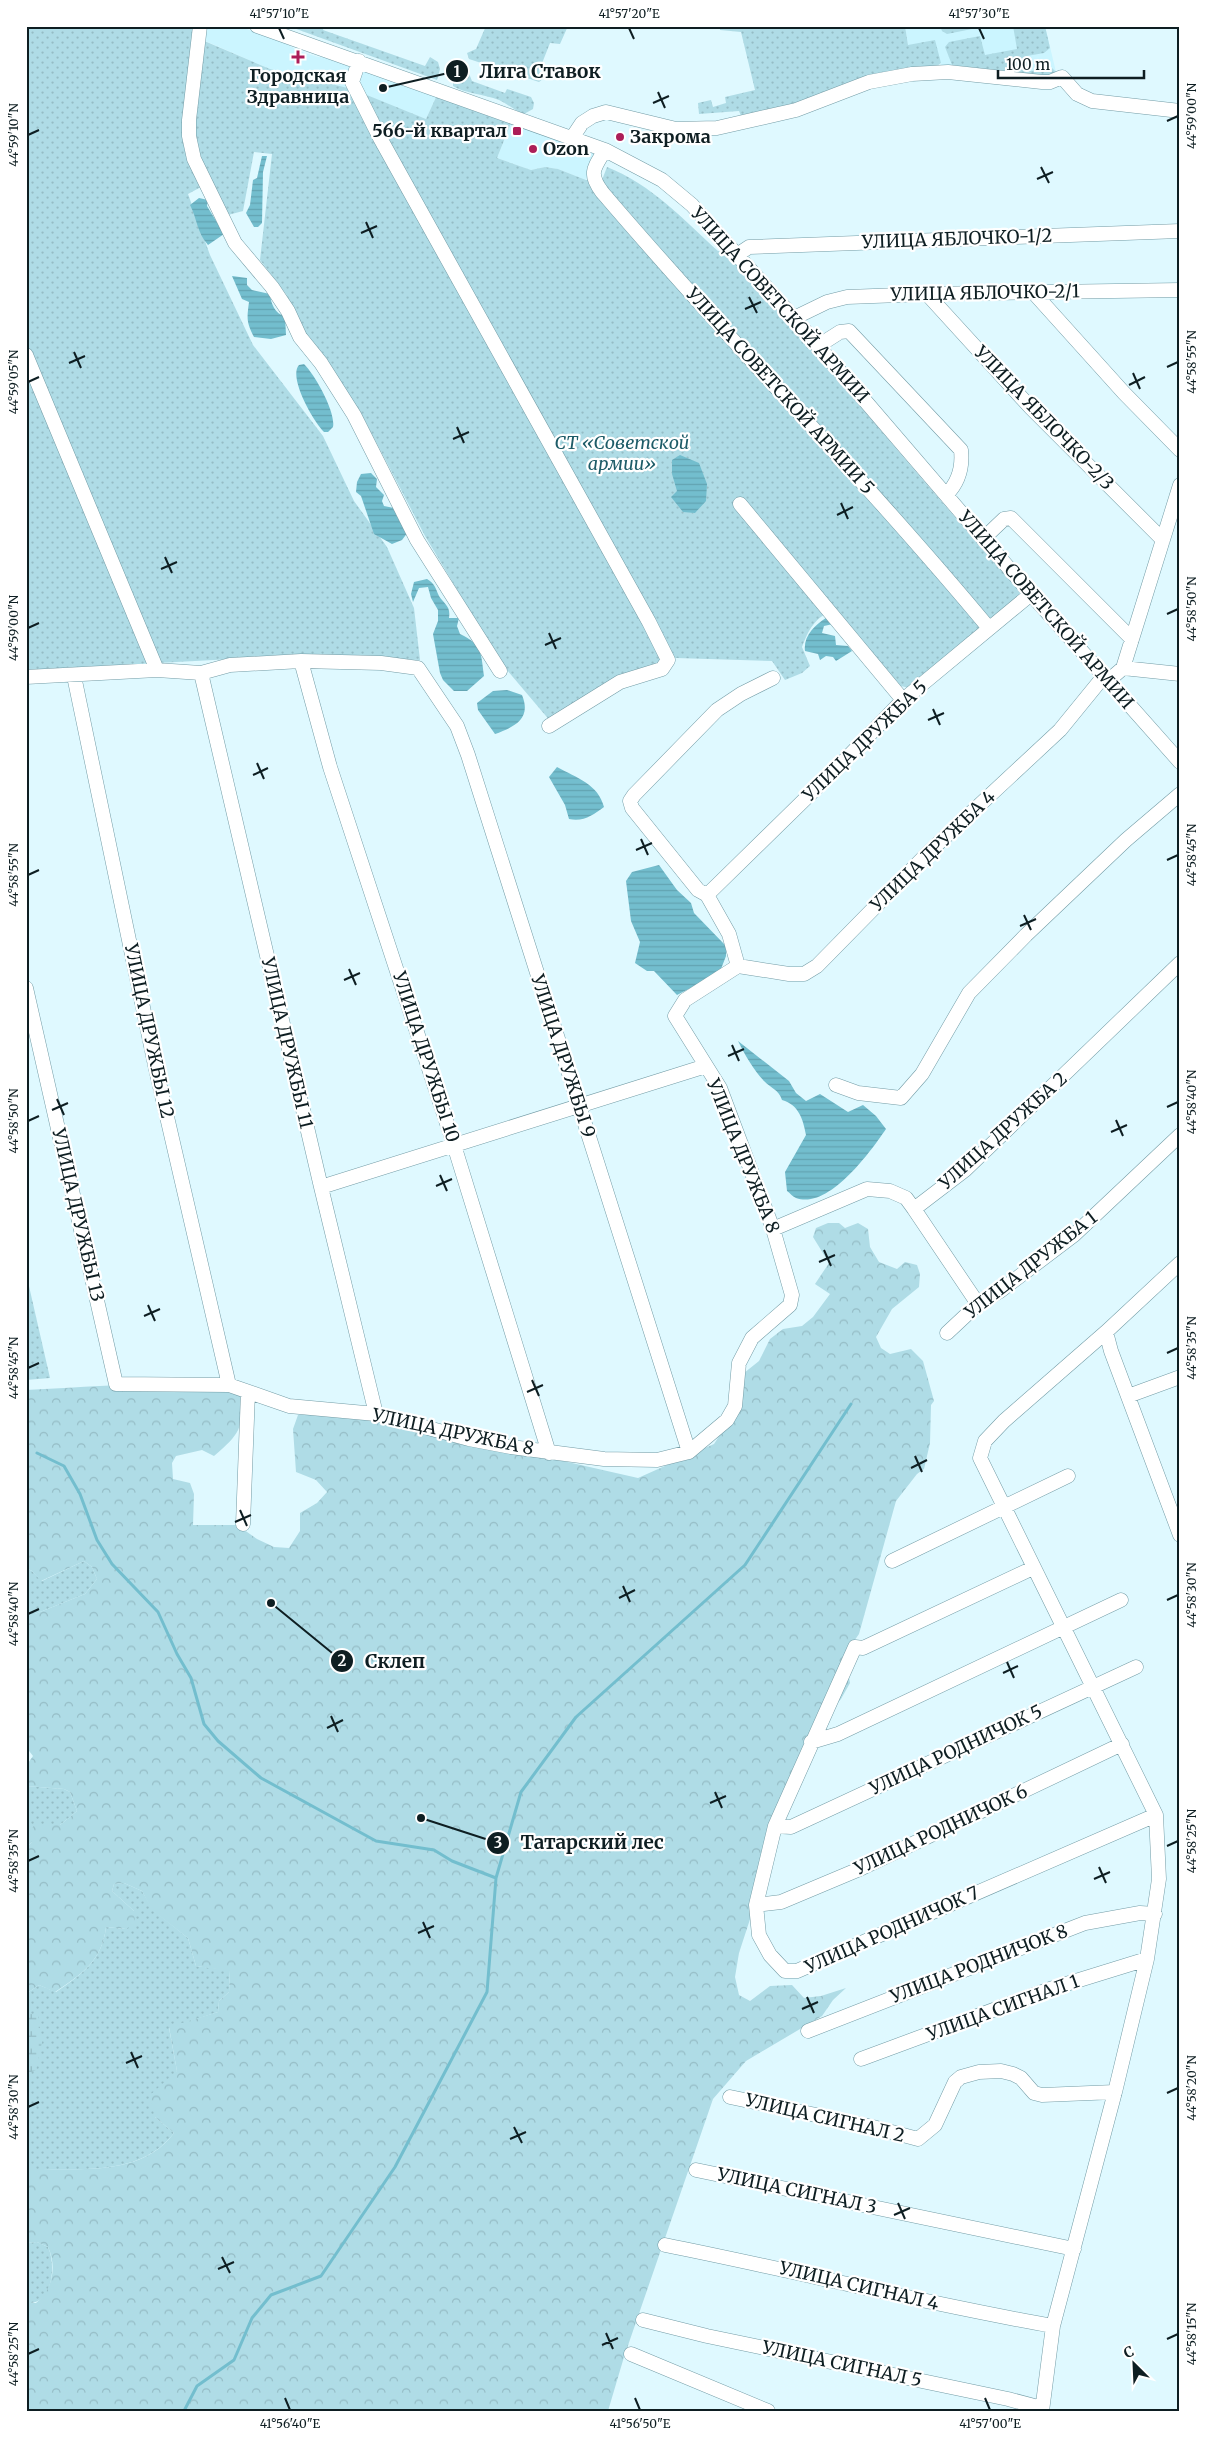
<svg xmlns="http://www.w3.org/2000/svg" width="1206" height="2437" font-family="Merriweather,serif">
<defs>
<pattern id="grass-dots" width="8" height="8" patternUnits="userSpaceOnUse" patternTransform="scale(1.25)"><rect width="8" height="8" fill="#afdce6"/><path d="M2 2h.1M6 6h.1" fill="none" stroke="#95bcc5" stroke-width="1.8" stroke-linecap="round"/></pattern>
<pattern id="forest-crowns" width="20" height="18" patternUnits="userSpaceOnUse" patternTransform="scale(1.25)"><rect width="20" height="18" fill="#afdce6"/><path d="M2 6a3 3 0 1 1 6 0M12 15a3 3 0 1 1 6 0" fill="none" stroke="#95bcc5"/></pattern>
<pattern id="wetland-marsh" width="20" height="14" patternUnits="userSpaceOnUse" patternTransform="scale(1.25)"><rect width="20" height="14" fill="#afdce6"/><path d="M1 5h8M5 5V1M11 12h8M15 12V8" fill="none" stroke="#95bcc5"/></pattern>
<pattern id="water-rules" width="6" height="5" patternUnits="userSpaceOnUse" patternTransform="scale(1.25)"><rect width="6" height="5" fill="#73bece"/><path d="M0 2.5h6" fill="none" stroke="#62a3b1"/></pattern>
</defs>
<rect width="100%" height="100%" fill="#dff9ff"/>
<path fill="#cbf5ff" d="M207,26H238L279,40L299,51L318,57L333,58L353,65L348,88L270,69L203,40Z
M905,26H1045L1056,72L1051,76L940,66L941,63L908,45Z
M364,71L437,95L426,119L363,94L360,78Z
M511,123L597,155L586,180L558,169L545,167L531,170L497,158Z"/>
<path fill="url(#grass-dots)" d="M26,26H193L195,37L270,69L352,89L426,119L437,95L511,123L497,158L531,170L545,167L558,169L586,180H602L607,167C651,184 684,220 718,251H726C827,364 922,483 1024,595L909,688L901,686L834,610C815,617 809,629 802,647L810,666L802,673L785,680L772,661L676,658L662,662L551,722L501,663L425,536L360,411L301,328L286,294L260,260L272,154L254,152L243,211L228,215L201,187L188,194L210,255L253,345L323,436L354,501L387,547L414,608L420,660L290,656L26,670Z
M288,26H324L323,30L425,66L430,57L438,62L440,69L437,80Z
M486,26H568L560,44L550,43L539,71L544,78L539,82L469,59L467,53L476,49Z
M720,26H905L908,45L935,40L941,63L936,67L814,100L741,116L739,111L699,114L698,103L711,100L713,107L726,103L725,97L755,90L741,32L720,30Z
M940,26H987L947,34L942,31Z
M1013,26H1045L1050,48L1044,53L1027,56L1030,71L1052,68L1056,72L1051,76L952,65L945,47L949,42L980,36L985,55L1017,49Z
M461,69L468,71L472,81L505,93L507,89L531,97L534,103L533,109L524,114C515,111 508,104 499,100C484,94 466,94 453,86V73Z
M26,1273L50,1378L26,1380Z
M84,1561L92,1567L97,1579L85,1594L35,1614H26V1568L32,1571L42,1581Z
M26,1786L64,1789L70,1792L77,1811L60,1825H34L32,1842L26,1848Z
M124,1883L142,1891L153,1910L188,1938L196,1966L230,1970L229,1992L219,2001L218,2012L169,2028L177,2071L155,2117L174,2133C140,2178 76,2168 26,2169V1994L39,1985L56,1992C82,1974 102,1961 106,1927L126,1929L134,1911L112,1891L114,1884Z
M37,2242L48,2247C56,2264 54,2306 26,2303V2243Z"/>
<path fill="url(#forest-crowns)" d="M828,1223H839L845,1228L858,1223L868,1229L870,1247L879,1262L897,1269L905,1262L917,1265L920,1274L919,1287L892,1309L876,1337L881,1348L890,1354L911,1349L923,1361L934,1401L931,1405L930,1443L924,1469L917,1474L896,1501L859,1634L845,1654L850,1683L841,1699L810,1735L739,1953L735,1977L739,1995L750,2001L770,1986L792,1985L804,1998L821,1996L846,1988L833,2000L822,2016L746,2061L713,2099L624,2357L608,2411H26V2303H36C53,2290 57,2266 48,2247L37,2242L26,2243V2169C76,2168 141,2178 174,2133L155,2117L149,2096L177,2071L169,2027L218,2012L219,2001L229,1992L230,1971L196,1966L188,1938L152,1910L142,1891L124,1883L114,1884L112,1891L134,1911L135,1923L126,1929L106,1927C102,1961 82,1974 55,1992L39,1985L26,1994V1848L32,1842L30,1832L34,1825H60L77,1811L70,1792L64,1789L26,1786V1766L33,1756L26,1747V1614H35L85,1594L97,1579L92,1567L84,1561L41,1581L32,1571L26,1568V1390C94,1387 179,1377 244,1396C241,1430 241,1433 214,1456L202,1450L176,1456L172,1463L173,1479L190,1483L194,1494L193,1525H237L257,1539L274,1547L289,1548L300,1531V1513L317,1503L327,1492L316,1480L296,1472L293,1429L298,1415L314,1413L378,1419L638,1478L714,1444L738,1407L744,1373L759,1361L770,1339L783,1329L802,1326L813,1317L830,1294L815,1284L829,1263L813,1237L816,1228Z"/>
<path fill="url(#wetland-marsh)" d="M26,2013L38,2015L42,2042L36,2070L26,2075Z"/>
<path fill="url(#water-rules)" d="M262,156H267L263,172L262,223L258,227H254L246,213L250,205L253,180L257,178Z
M199,198L208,200L207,206L224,234L208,245C197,233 197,218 190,205Z
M232,276L247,278V285L252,290L270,294C271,304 275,314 285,316L286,335L271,339L254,337C246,322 247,318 249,302L242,299Z
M304,364C315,375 336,412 333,427L328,432H324C313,421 288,377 299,365Z
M680,455L699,463L707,484L706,501L695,513L683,512L671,497L677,491L672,474V460Z
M371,473L377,479L376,487L384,495L382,501L384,506L394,508L408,532L402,540L392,544L374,534L361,496L356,492L357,482L361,474Z
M427,579C435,584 435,587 439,596C444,604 451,606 449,618H459L457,626L460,634C483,645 481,654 484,676L467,691H454L443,680L440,673L433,634L438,621V610L431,598L428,587L419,588L413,602L411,594L414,582Z
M826,618L833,624L824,626L822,633L835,636L836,645L848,646L852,651L836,661L833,657L826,656L820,660L818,654L805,651C803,636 815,625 826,618Z
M507,690L522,695C532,719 514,727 495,734L478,710L477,703L493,691Z
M557,767C577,778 598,784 604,807C593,815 584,822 569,819L565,805L549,777Z
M659,865L677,890L691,903L694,913L726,946V956L721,969L708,979L677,995L654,971H647L635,963L640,942L631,921L626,881L632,872Z
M738,1041L789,1081L796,1093L806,1101L820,1094L848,1112L863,1105L876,1116L886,1129C871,1151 829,1210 796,1198C793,1197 790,1193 787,1191L785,1172L806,1135C803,1119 799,1105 782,1100C778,1089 772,1089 764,1081C753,1069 745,1055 738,1041Z"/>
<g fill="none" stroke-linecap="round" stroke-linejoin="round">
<path stroke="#73bece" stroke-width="3" d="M37,1453L64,1466L80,1494L97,1540L112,1564L158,1612L177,1654L191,1678L204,1724L218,1741L261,1778L376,1841L434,1850L452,1861L496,1878L487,1992L395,2167L321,2276L271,2295L252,2318L234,2360L197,2386L184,2411
M496,1878L521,1792L576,1717L745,1565L851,1404"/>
<g stroke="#739ca6" stroke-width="15">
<path id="minor" d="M200,26L189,120V136L194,159L235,243L272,287L288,311L300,337L321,363L354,415L417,540L500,671
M257,26L605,150L662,180L692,205L794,318L1031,594L1180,762
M359,61L352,82L380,138L649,622L668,660L662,669L620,682L549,726
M572,138L582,123L593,116L606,112L676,129L717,128L796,110L869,82L912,74L948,72L1042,82H1050L1062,77L1077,94L1092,101L1180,111
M605,150C594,168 588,173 602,192C728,340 864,478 988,627
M737,255L749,247L1180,231
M1033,292L1124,393L1180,450
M927,294L1031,408L1163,540
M794,318L827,302L847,297L927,294L1180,290
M818,346L840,332L849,331L961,450C963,468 958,483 946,495
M26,355L157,670
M740,504L903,700
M983,539L1004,519L1011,518L1132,639
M301,661L330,767L454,1145L549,1453
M1123,668L1180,485
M201,673L321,1187L376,1414
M74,676L155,1065L229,1385
M26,677L157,670L201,673L230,665L301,661L381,663L418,668L457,726L468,755L689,1452
M1108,681L1123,668L1180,674
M707,895L844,761L903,700L1031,594
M707,895L698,890L632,808L630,801L634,795L717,710L741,694L773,678
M707,895L729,934L738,966
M738,966L789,974H804L817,966L929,852L1060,730L1104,676
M26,988L116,1384L229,1385L289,1406L376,1414L469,1439L511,1447L604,1459L657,1460L689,1452L727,1420L735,1406L739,1363L752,1338L790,1305L792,1295L773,1229L720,1088L675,1016L685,1000L738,966
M836,1085L858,1093L901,1098L922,1074L969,993L1026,935L1126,840L1180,794
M321,1187L706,1066
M914,1209L978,1304
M773,1229L867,1189L890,1191L906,1198L914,1209L965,1170L1180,963
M1106,1332L1111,1351L1180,1535
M947,1333L978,1304L1000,1291L1074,1235L1180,1135
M1128,1396L1180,1377
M243,1524L248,1392
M892,1561L1068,1476
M1033,1568L863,1648L855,1647L775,1826L756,1905L759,1935L770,1955L785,1971H797L1156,1815
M811,1742L838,1734L1121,1600
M775,1826L791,1827L1136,1667
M756,1905L781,1902L862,1868L1122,1744
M808,2031L1085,1923L1140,1913L1155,1914
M861,2059L1050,1989L1147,1959
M730,2097L873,2127L918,2139L935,2125L955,2082L961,2077L979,2072L1001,2071L1013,2074L1021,2078L1034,2093L1042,2095L1115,2092
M696,2170L1074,2249
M665,2245C795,2271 923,2303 1053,2326
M643,2320L707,2336L1008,2399L1042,2408
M631,2354L768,2411
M1042,2411L1053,2326L1115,2092L1147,1959L1159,1879L1156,1815L980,1458L985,1441L1004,1421L1106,1332L1180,1263"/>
</g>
<use href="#minor" stroke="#fff" stroke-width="14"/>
</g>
<path fill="none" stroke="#0e1e22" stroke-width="2" d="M279,28L284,39M629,28L634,39M979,28L984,39M658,92L665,108M653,103L669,96M1167,121L1178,116M28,135L39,130M1041,167L1049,183M1037,179L1053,172M366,222L373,238M361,233L377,226M749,297L757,313M745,309L761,302M74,352L81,368M69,363L85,356M1167,367L1178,362M1133,373L1140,389M28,382L39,377M1129,385L1145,377M457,427L464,443M453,439L469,432M841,503L848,519M837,515L853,507M165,557L172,573M161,569L177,562M1167,614L1178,609M28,628L39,623M549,633L556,649M545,645L561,638M933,709L940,725M928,720L944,713M257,763L264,779M253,775L268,768M641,839L648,855M636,850L652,843M1167,860L1178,855M28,875L39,870M1024,915L1031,930M1020,926L1036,919M349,969L356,985M344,980L360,973M732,1045L739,1061M728,1056L744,1049M57,1099L64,1115M1167,1107L1178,1102M52,1110L68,1103M1116,1120L1123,1136M28,1121L39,1116M1111,1132L1127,1125M440,1175L447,1191M436,1186L452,1179M824,1250L831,1266M819,1262L835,1255M148,1305L155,1321M144,1316L160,1309M1167,1353L1178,1348M28,1368L39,1363M532,1380L539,1396M527,1392L543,1385M915,1456L922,1472M911,1468L927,1460M240,1510L247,1526M235,1522L251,1515M623,1586L630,1602M619,1598L635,1590M1167,1600L1178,1595M28,1614L39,1609M1007,1662L1014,1678M1003,1673L1018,1666M331,1716L338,1732M327,1728L343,1720M715,1792L722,1808M710,1803L726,1796M1167,1846L1178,1841M28,1861L39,1856M1099,1867L1106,1883M1094,1879L1110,1872M423,1922L430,1938M418,1933L434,1926M807,1997L814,2013M802,2009L818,2002M131,2052L138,2068M126,2063L142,2056M1167,2093L1178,2088M28,2107L39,2102M514,2127L522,2143M510,2139L526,2132M898,2203L905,2219M894,2215L910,2208M222,2257L230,2273M218,2269L234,2262M606,2333L613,2349M1167,2339L1178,2334M602,2345L618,2338M28,2354L39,2349M285,2398L290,2410M635,2398L640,2410M985,2398L990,2410"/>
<g fill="#ac1e58" stroke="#fff" stroke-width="2">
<path d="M295.5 49.5h5v5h5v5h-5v5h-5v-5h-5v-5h5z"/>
<rect x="512" y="126" width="10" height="10" rx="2.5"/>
<circle cx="620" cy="137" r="5"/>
<circle cx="533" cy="149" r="5"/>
</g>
<g text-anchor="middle" stroke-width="4.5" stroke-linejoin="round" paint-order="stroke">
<g font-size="18" font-weight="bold" fill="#0e1e22" stroke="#fff" text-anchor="start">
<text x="298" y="82" text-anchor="middle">Городская<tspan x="298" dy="21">Здравница</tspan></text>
<text x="507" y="137" text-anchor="end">566-й квартал</text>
<text x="630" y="143">Закрома</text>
<text x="543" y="155">Ozon</text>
</g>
<g font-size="18" fill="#0e1e22" stroke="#fff">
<text transform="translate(957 239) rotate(-2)" y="6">УЛИЦА ЯБЛОЧКО-1/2</text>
<text transform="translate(985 293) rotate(-1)" y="6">УЛИЦА ЯБЛОЧКО-2/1</text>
<text transform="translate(780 305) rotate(48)" y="6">УЛИЦА СОВЕТСКОЙ АРМИИ</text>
<text transform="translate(780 391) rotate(48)" y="6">УЛИЦА СОВЕТСКОЙ АРМИИ 5</text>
<text transform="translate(1044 418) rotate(46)" y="6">УЛИЦА ЯБЛОЧКО-2/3</text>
<text transform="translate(1046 610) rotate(49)" y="6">УЛИЦА СОВЕТСКОЙ АРМИИ</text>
<text transform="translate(865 741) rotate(-44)" y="6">УЛИЦА ДРУЖБА 5</text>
<text transform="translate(933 851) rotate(-44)" y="6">УЛИЦА ДРУЖБА 4</text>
<text transform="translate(149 1031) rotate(78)" y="6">УЛИЦА ДРУЖБЫ 12</text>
<text transform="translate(287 1043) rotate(77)" y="6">УЛИЦА ДРУЖБЫ 11</text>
<text transform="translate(563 1056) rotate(72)" y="6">УЛИЦА ДРУЖБЫ 9</text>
<text transform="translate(426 1057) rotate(72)" y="6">УЛИЦА ДРУЖБЫ 10</text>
<text transform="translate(1003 1131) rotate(-42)" y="6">УЛИЦА ДРУЖБА 2</text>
<text transform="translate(743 1156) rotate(68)" y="6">УЛИЦА ДРУЖБА 8</text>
<text transform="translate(78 1215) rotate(77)" y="6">УЛИЦА ДРУЖБЫ 13</text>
<text transform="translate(1031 1265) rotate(-38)" y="6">УЛИЦА ДРУЖБА 1</text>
<text transform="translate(453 1432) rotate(12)" y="6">УЛИЦА ДРУЖБА 8</text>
<text transform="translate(956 1750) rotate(-25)" y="6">УЛИЦА РОДНИЧОК 5</text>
<text transform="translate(941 1830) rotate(-25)" y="6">УЛИЦА РОДНИЧОК 6</text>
<text transform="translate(892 1930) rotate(-24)" y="6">УЛИЦА РОДНИЧОК 7</text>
<text transform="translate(979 1964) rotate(-21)" y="6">УЛИЦА РОДНИЧОК 8</text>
<text transform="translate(1003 2008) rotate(-20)" y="6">УЛИЦА СИГНАЛ 1</text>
<text transform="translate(825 2118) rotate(13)" y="6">УЛИЦА СИГНАЛ 2</text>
<text transform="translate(797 2191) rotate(12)" y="6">УЛИЦА СИГНАЛ 3</text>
<text transform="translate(859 2286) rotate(13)" y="6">УЛИЦА СИГНАЛ 4</text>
<text transform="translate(842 2364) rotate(12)" y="6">УЛИЦА СИГНАЛ 5</text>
</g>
<g font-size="18" font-style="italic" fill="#1e5c68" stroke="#fff">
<text x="622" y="449">СТ «Советской<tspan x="622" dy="21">армии»</tspan></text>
</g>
</g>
<path fill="none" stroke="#0e1e22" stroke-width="2" d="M383 88L457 71M271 1603L342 1661M421 1818L498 1843"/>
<g fill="#0e1e22" stroke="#fff" stroke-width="2">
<circle cx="383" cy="88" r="5"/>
<circle cx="271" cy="1603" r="5"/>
<circle cx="421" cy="1818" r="5"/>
<circle cx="457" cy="71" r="12"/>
<circle cx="342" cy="1661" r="12"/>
<circle cx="498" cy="1843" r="12"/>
</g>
<g font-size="15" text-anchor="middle" font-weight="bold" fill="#fff">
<text x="457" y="77">1</text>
<text x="342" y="1666">2</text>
<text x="498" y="1848">3</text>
</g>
<g font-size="19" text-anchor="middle" font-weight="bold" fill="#0e1e22" stroke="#fff" stroke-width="4.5" stroke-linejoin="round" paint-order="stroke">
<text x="540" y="78">Лига Ставок</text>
<text x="395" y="1668">Склеп</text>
<text x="592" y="1849">Татарский лес</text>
</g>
<rect width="1206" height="2437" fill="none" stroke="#ffffff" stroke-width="55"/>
<g transform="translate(1134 2364) rotate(336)" stroke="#ffffff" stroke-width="4" paint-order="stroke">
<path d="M0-4L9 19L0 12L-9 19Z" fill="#0e1e22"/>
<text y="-8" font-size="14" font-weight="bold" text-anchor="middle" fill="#0e1e22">С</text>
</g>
<path d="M998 70v8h146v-8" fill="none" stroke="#0e1e22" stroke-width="2.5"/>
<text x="1006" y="70" font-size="15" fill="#0e1e22" stroke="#ffffff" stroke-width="4" paint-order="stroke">100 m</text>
<rect x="28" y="28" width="1150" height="2382" fill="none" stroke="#0e1e22" stroke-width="2"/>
<g font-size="12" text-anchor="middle" fill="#0e1e22">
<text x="279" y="18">41°57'10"E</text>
<text x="629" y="18">41°57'20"E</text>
<text x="979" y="18">41°57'30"E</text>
<text transform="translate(1192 116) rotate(-90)" y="4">44°59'00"N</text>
<text transform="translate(14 135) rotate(-90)" y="4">44°59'10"N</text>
<text transform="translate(1192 362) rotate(-90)" y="4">44°58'55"N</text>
<text transform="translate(14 382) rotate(-90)" y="4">44°59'05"N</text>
<text transform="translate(1192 609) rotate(-90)" y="4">44°58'50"N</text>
<text transform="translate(14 628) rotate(-90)" y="4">44°59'00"N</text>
<text transform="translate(1192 855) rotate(-90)" y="4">44°58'45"N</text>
<text transform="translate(14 875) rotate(-90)" y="4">44°58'55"N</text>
<text transform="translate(1192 1102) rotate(-90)" y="4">44°58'40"N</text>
<text transform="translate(14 1121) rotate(-90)" y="4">44°58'50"N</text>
<text transform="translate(1192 1348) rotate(-90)" y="4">44°58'35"N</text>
<text transform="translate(14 1368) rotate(-90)" y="4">44°58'45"N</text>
<text transform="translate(1192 1595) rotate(-90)" y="4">44°58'30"N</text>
<text transform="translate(14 1614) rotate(-90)" y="4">44°58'40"N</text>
<text transform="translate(1192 1841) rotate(-90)" y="4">44°58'25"N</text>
<text transform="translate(14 1861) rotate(-90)" y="4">44°58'35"N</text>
<text transform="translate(1192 2088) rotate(-90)" y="4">44°58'20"N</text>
<text transform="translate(14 2107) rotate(-90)" y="4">44°58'30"N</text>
<text transform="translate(1192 2334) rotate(-90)" y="4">44°58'15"N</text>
<text transform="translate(14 2354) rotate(-90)" y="4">44°58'25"N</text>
<text x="290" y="2428">41°56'40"E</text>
<text x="640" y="2428">41°56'50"E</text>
<text x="990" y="2428">41°57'00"E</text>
</g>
</svg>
